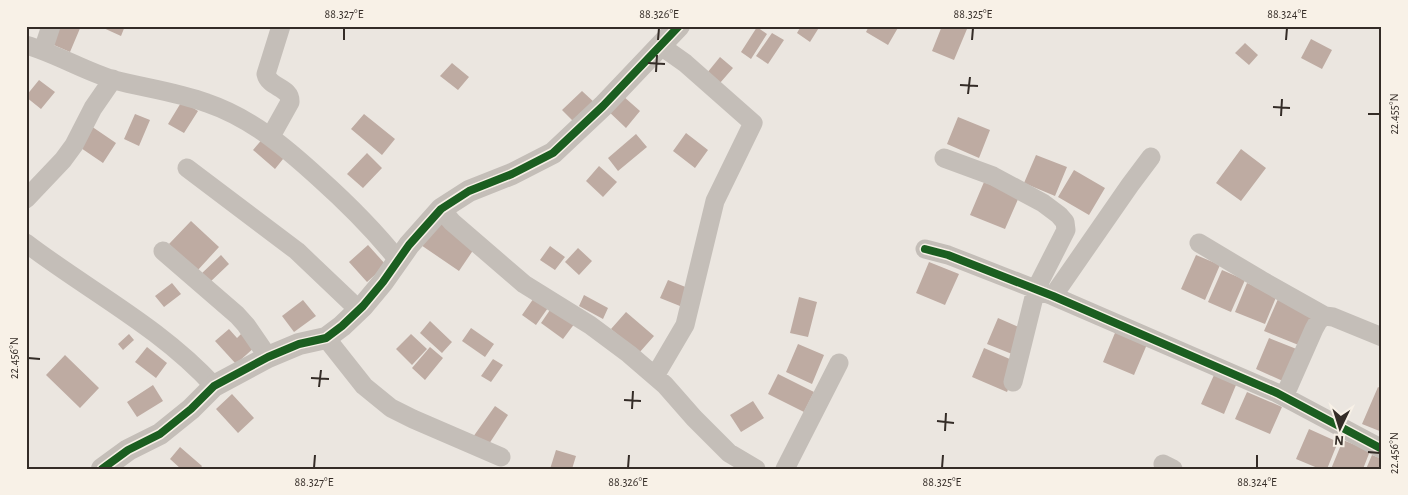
<svg xmlns="http://www.w3.org/2000/svg" width="1408" height="495" font-family="'Alegreya Sans',sans-serif">
<rect width="100%" height="100%" fill="#ebe6e0"/>
<path fill="#beaba2" d="M54,26H81L70,52L47,42Z
M99,26H125L121,36Z
M801,26H820L810,42L797,33Z
M869,26H899L888,45L866,32Z
M942,26H961L967,29L954,60L932,51Z
M757,27L767,34L751,59L741,52Z
M772,33L784,40L768,64L756,56Z
M1311,39L1332,50L1322,69L1301,58Z
M1245,43L1258,55L1249,65L1235,53Z
M720,57L733,68L720,83L707,73Z
M452,63L469,77L458,90L440,76Z
M39,80L55,92L41,109L26,97V96Z
M582,91L595,103L575,123L562,110Z
M623,96L640,111L626,128L606,109Z
M182,101L198,111L184,133L168,124Z
M135,114L150,120L139,146L124,139Z
M364,114L395,139L382,155L351,129Z
M958,117L990,130L979,158L947,144Z
M91,126L116,143L103,163L78,146Z
M686,133L708,150L695,168L673,151Z
M636,134L647,147L618,171L608,158Z
M265,136L287,154L275,169L253,150Z
M1241,149L1266,168L1241,201L1216,183Z
M367,153L382,168L363,188L347,174Z
M1036,155L1067,167L1055,196L1024,183Z
M599,166L617,182L603,197L586,181Z
M1074,170L1105,188L1089,215L1058,197Z
M984,182L1019,197L1005,229L970,215Z
M435,218L476,246L459,271L418,243Z
M191,221L219,247L197,271L169,244Z
M368,245L386,265L367,282L349,262Z
M550,246L565,257L555,270L540,260Z
M578,248L592,261L579,275L565,262Z
M221,255L229,264L208,284L200,275Z
M1196,255L1220,265L1205,300L1181,289Z
M929,262L959,274L945,305L916,293Z
M1222,270L1245,280L1231,312L1208,302Z
M668,280L688,288L680,306L660,298Z
M172,283L181,294L164,307L155,296Z
M1247,283L1277,295L1265,324L1235,312Z
M536,295L550,305L536,325L522,315Z
M584,295L608,308L603,319L579,306Z
M799,297L817,302L808,337L790,333Z
M1278,299L1314,314L1301,346L1264,331Z
M303,300L316,316L294,332L282,316Z
M552,307L575,323L563,339L541,323Z
M626,312L654,336L639,353L611,329Z
M998,318L1028,331L1017,356L987,344Z
M430,321L452,342L442,353L420,333Z
M471,328L494,344L485,357L462,341Z
M1117,328L1148,342L1134,375L1103,362Z
M229,329L237,338L243,332L256,346L236,364L215,341Z
M129,334L134,340L123,350L118,344Z
M411,334L427,349L412,365L396,349Z
M1269,338L1299,350L1285,382L1256,369Z
M798,344L824,355L812,384L786,372Z
M147,347L167,363L156,378L135,362Z
M430,347L443,358L425,380L412,368Z
M984,348L1019,363L1007,392L972,377Z
M65,355L99,388L80,408L46,375Z
M493,359L503,365L491,382L481,376Z
M778,374L814,392L804,412L768,394Z
M1214,375L1236,385L1224,414L1201,404Z
M153,385L163,401L137,417L127,402Z
M1378,387L1382,389V432L1362,424Z
M1247,392L1282,407L1270,434L1235,419Z
M232,394L254,418L238,433L216,409Z
M753,401L764,418L741,432L730,415Z
M495,406L508,415L487,447L473,437Z
M1309,429L1338,442L1327,469H1320L1296,459Z
M1343,440L1370,451L1363,469H1331Z
M180,447L202,466L200,469H181L170,459Z
M556,450L576,456L572,469H550Z
M1372,455L1382,459V469H1366Z"/>
<g fill="none" stroke-linecap="round" stroke-linejoin="round">
<path stroke="#c4beb8" stroke-width="19" d="M26,45C57,54 84,71 114,80C145,88 177,92 207,103C251,118 285,147 319,178C348,204 374,230 398,260
M43,50L51,26
M271,136L290,102C291,87 269,88 266,74L281,26
M944,158L993,176L1043,203L1059,215L1065,222L1066,230L1036,289L1013,382
M187,168L297,251L359,310
M26,199L63,160L74,145L93,108L113,79
M441,209L452,222L524,284L590,325L629,354L665,385L694,418L729,453L756,469
M26,243C89,291 160,327 214,386
M1199,243L1261,280L1325,316
M925,249L948,255L1053,296L1277,393L1382,449
M163,251L237,315L246,325L268,357
M1053,296L1130,185L1151,157
M326,338L364,386L391,408L413,419L501,457
M655,376L685,325L715,201L753,123L685,63L661,46
M1284,397L1314,329L1319,320L1325,316L1333,317L1382,337
M1163,464L1173,469
M785,469L839,363"/>
<path stroke="#c4beb8" stroke-width="22" d="M102,469L128,450L160,434L191,409L214,386L268,357L299,344L326,338L342,326L363,306L383,282L409,245L441,209L469,191L512,174L553,153L603,106L679,26"/>
<g stroke="#f8f1e7" stroke-width="11">
<path id="cycleway" d="M925,249L948,255L1053,296L1277,393L1382,449
M102,469L128,450L160,434L191,409L214,386L268,357L299,344L326,338L342,326L363,306L383,282L409,245L441,209L469,191L512,174L553,153L603,106L679,26"/>
</g>
<use href="#cycleway" stroke="#1b5e20" stroke-width="8"/>
</g>
<path fill="none" stroke="#342c27" stroke-width="2" d="M344,40V28M658,40L659,28M972,40L973,28M1286,40L1287,28M648,63L665,64M656,72L657,55M960,85L978,86M968,94L970,77M1273,107L1290,108M1368,114H1380M1281,116L1282,99M28,358L40,359M311,378L329,379M319,387L321,370M624,400L641,401M632,409L633,391M937,421L954,423M945,431L946,413M1368,452L1380,453M314,468L315,455M628,468L629,455M942,468L943,455M1257,468V455"/>
<rect width="1408" height="495" fill="none" stroke="#f8f1e7" stroke-width="55"/>
<g transform="translate(1340 428) rotate(184)" stroke="#f8f1e7" stroke-width="4" paint-order="stroke">
<path d="M0-4L9 19L0 12L-9 19Z" fill="#342c27"/>
<text y="-8" font-size="14" font-weight="bold" text-anchor="middle" fill="#342c27">N</text>
</g>
<rect x="28" y="28" width="1352" height="440" fill="none" stroke="#342c27" stroke-width="2"/>
<g font-size="12" text-anchor="middle" fill="#342c27">
<text x="344" y="18">88.327°E</text>
<text x="659" y="18">88.326°E</text>
<text x="973" y="18">88.325°E</text>
<text x="1287" y="18">88.324°E</text>
<text transform="translate(1394 114) rotate(-90)" y="4">22.455°N</text>
<text transform="translate(14 358) rotate(-90)" y="4">22.456°N</text>
<text transform="translate(1394 453) rotate(-90)" y="4">22.456°N</text>
<text x="314" y="486">88.327°E</text>
<text x="628" y="486">88.326°E</text>
<text x="942" y="486">88.325°E</text>
<text x="1257" y="486">88.324°E</text>
</g>
</svg>
